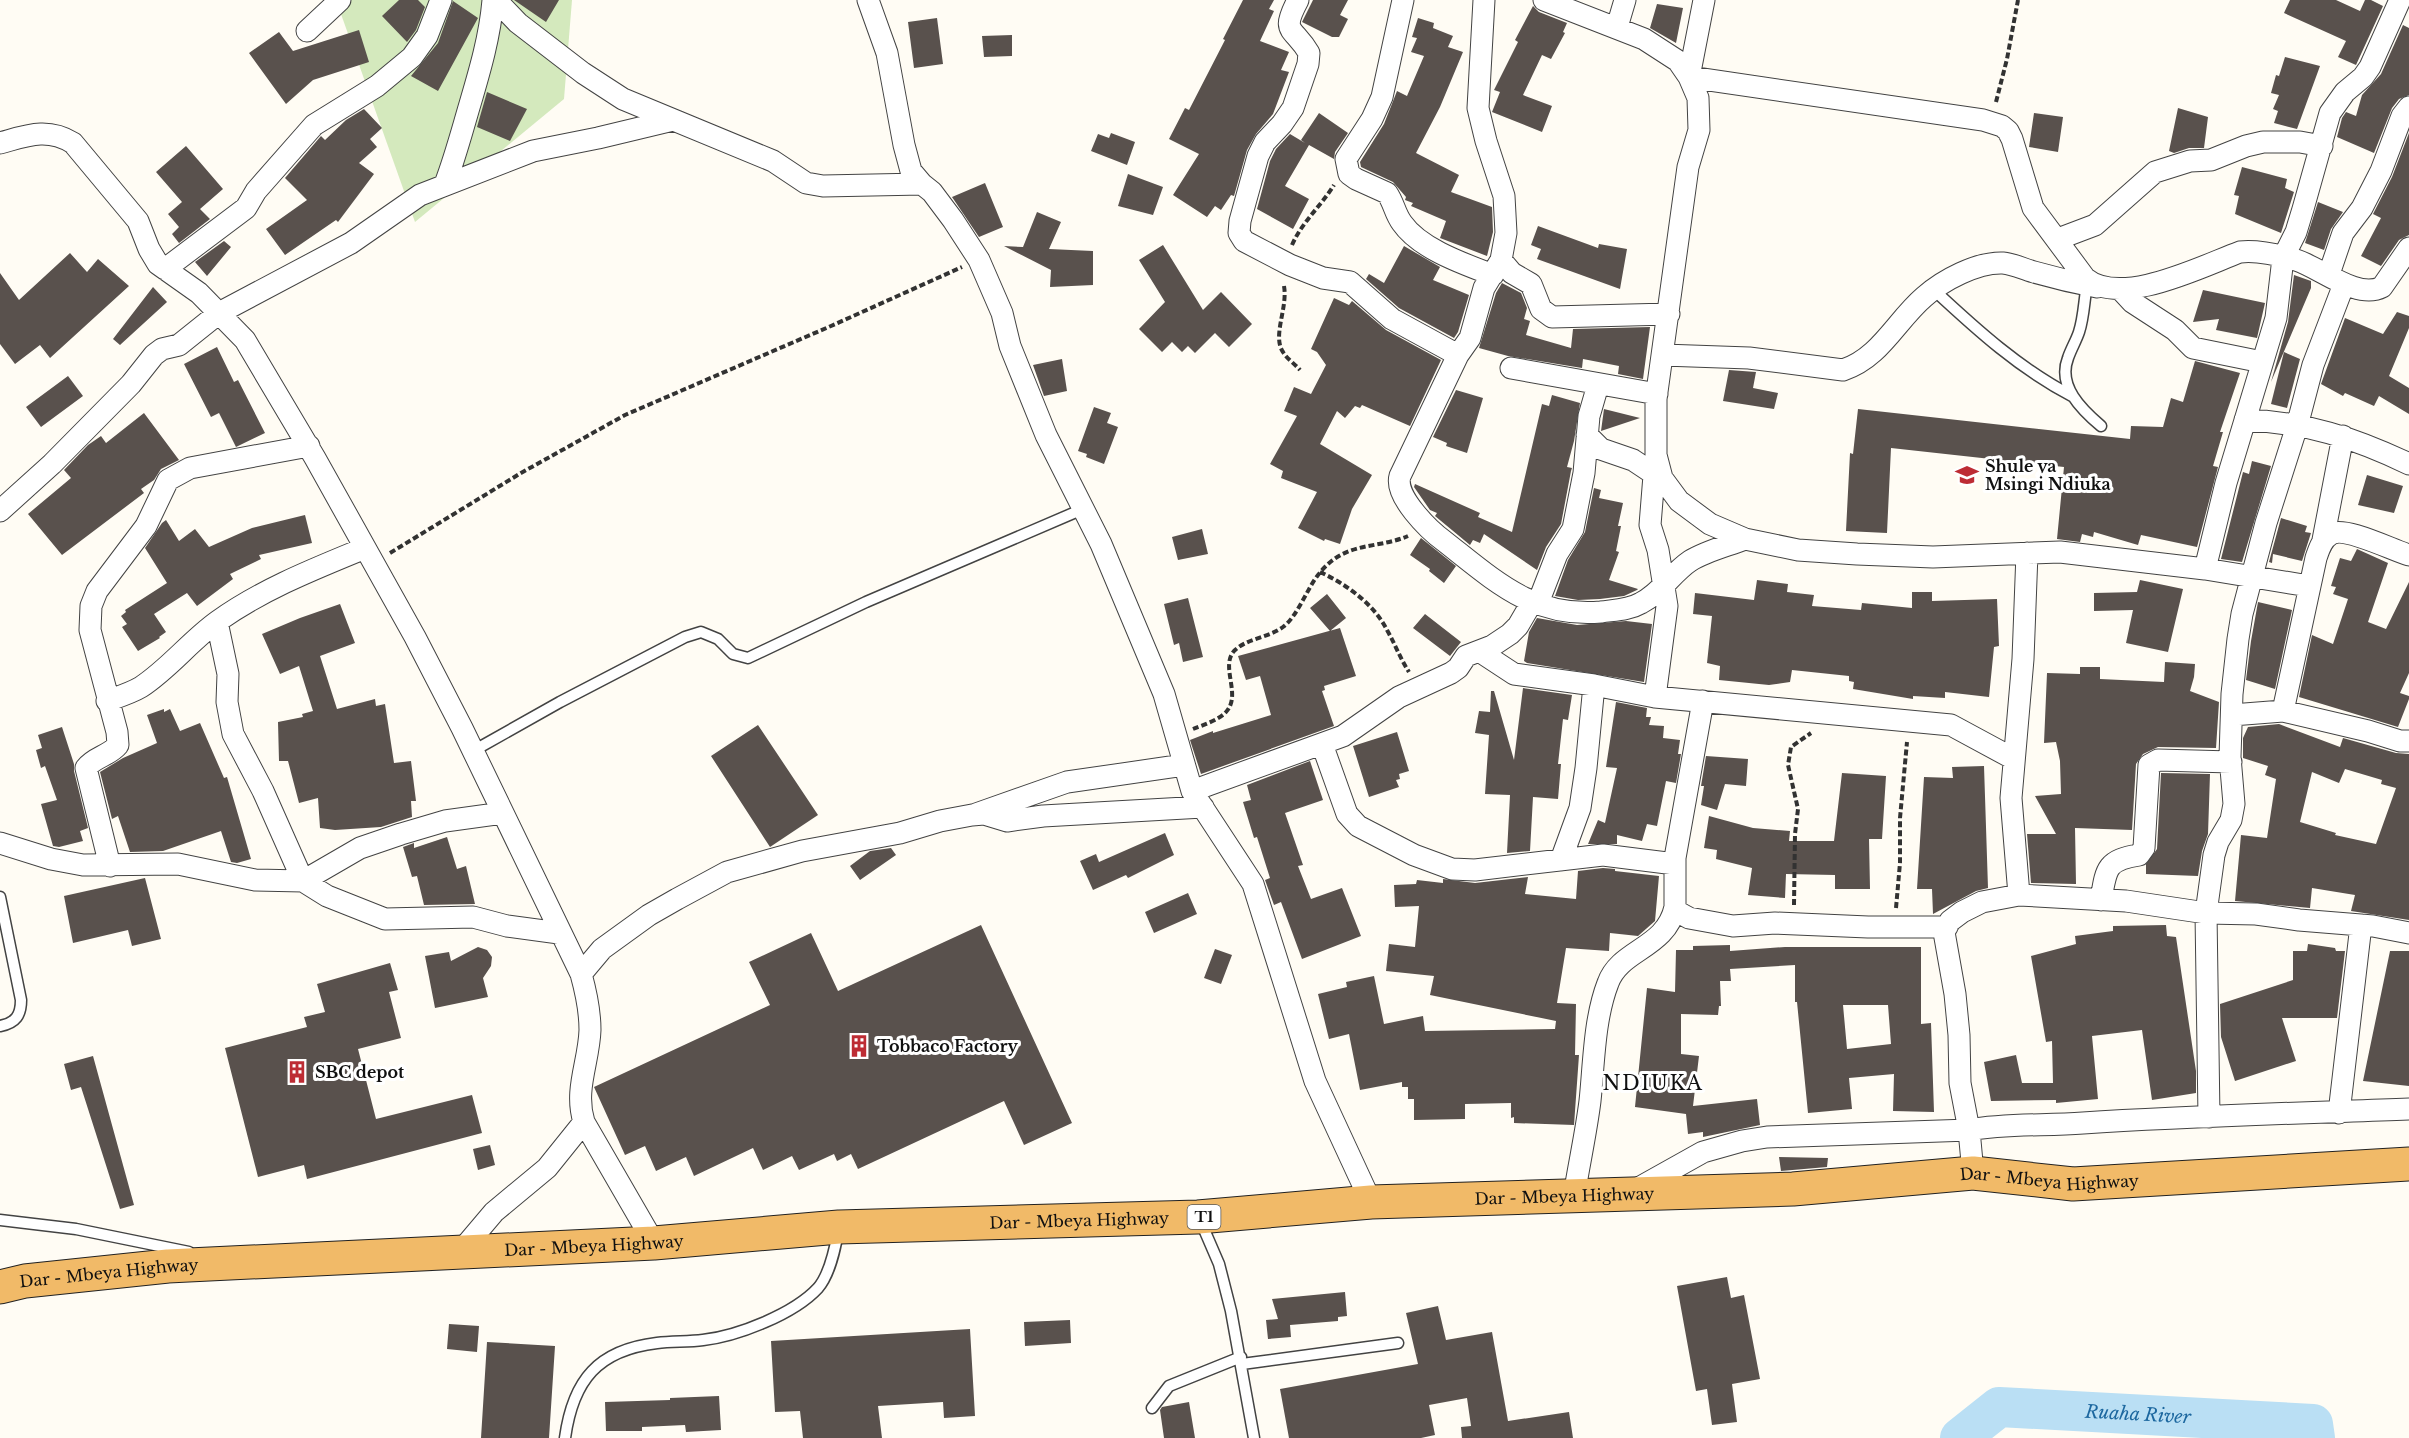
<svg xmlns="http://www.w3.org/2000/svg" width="2409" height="1438" font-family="'Libre Baskerville',serif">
<rect width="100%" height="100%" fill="#fffcf4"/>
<path fill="#d4e9bd" d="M336,0H572L564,99L415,222Z"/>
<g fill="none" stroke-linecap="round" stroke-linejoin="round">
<path stroke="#badff4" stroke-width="40" id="s1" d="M1960,1438L1999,1407L2313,1424L2315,1438"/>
</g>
<path fill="#59514d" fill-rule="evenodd" d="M399,0H418L425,7L416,30L407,42L382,16Z
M514,0H559L546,22Z
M1243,0H1274L1269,9L1274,11L1260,41L1289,52L1281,70L1289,72L1273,114L1256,134L1247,150L1234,196L1231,195L1221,210L1215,206L1207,217L1173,195L1199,154L1169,139L1185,108L1189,110L1225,40L1223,39Z
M1313,0H1348L1340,15L1348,19L1339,37H1332L1302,22Z
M2290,0H2336L2360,11L2365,0H2371L2383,6L2356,65L2338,57L2346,41L2284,13Z
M453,1L478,18L438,91L411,76L438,43Z
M1657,4L1683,8L1676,43L1650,28Z
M1533,6L1539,12L1567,23L1563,32L1565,33L1551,59L1542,55L1523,95L1552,106L1542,132L1492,112L1500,92L1494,90L1518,42L1515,40Z
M937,18L943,64L914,68L908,22Z
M1418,18L1434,23L1433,28L1453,36L1448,47L1463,52L1440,107L1416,153L1459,175L1451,192L1492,207L1493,232L1487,256L1440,238L1446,221L1411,206L1413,203L1405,200L1406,197L1393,182L1361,167L1360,162L1384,124L1397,91L1407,96L1424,56L1411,52L1417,38L1412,37Z
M2403,25L2409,28V95L2399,99L2392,108L2374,153L2337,137L2342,118L2346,112L2356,116L2362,95L2381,74Z
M359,30L369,62L313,80L286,104L249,53L279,32L293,51Z
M1012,35V56L984,57L982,36Z
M2285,57L2320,66L2297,129L2274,123L2278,111L2273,109L2279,95L2271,93L2276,75L2279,76Z
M487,92L527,109L510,141L477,127Z
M2178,108L2208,117L2204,148H2189L2174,153L2169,151Z
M364,109L382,128L370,139L377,147L359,163L374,174L338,222L336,220L285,255L266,229L307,200L285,178L321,136L325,140L346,120Z
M1319,113L1348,133L1335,152L1334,159L1309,145L1285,186L1309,199L1293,229L1257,209L1270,161L1276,149L1290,134L1305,143L1301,140Z
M2034,113L2063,117L2058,152L2029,147Z
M1111,133L1135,142L1127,165L1091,151L1098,134L1109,138Z
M2409,133V235L2399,240L2381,266L2361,256L2381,218L2373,214L2392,177Z
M186,146L223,189L200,209L210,219L179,243L172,234L179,227L168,214L182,202L156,172Z
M2242,167L2287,179L2285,188L2294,192L2281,233L2235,214L2239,196L2234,195Z
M1128,174L1163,187L1153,215L1118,206Z
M985,183L1003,227L979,237L952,197Z
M2318,202L2343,212L2331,229L2324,250L2305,243Z
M1037,212L1061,222L1049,249L1093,251V285L1050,287L1051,270L1004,246L1023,247Z
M1538,226L1598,248L1599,244L1627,249L1620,289L1537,259L1541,249L1531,245Z
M224,241L231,247L207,276L195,262Z
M1163,245L1203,310L1221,292L1252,324L1229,347L1215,333L1195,353L1188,346L1182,352L1172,342L1162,352L1139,329L1165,302L1139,260Z
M1404,246L1440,267L1433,280L1469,295L1458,332L1454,338L1399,308L1366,279L1369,274L1384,283Z
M70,253L87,272L98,259L129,286L50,358L40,345L15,364L0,344V273L19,300Z
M2294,275L2311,281V288L2271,382L2288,322Z
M1502,283L1521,293L1527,308L1524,319L1530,321L1526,335L1571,348L1573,329L1650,327L1643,379L1618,374L1619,366L1583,359L1582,368L1508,356L1479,348L1496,293Z
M153,287L167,302L120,345L113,339Z
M2203,290L2265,303L2257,338L2216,330L2219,319L2193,322Z
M1334,298L1349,305L1352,301L1386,330L1441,360L1410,426L1362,405L1360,408L1355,406L1345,418L1337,411L1320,444L1372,475L1352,509L1340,544L1325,539L1324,541L1298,528L1317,492L1281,478L1283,471L1270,464L1297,416L1284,411L1294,387L1311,394L1326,365L1317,352L1311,349Z
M2397,312L2409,316V328L2389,376L2409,388V414L2379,396L2374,406L2345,393L2343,396L2321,384L2345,318L2383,334Z
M217,347L234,382L238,380L265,433L236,447L219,413L211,417L184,364Z
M2284,352L2300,359L2287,408L2271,404Z
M1062,359L1067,391L1044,396L1033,365Z
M2195,361L2240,373L2220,432H2223L2213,466L2218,467L2197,547L2141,535L2138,545L2094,532L2093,537L2082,534L2080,542L2057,539L2064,467L1891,448L1887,533L1846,531L1850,453L1853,454L1858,409L2130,439L2131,426L2163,427L2171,398L2183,402Z
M1729,370L1756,372L1753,388L1778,393L1774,409L1723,401Z
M68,376L83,396L41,427L26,407Z
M1456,390L1483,398L1467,453L1446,446L1447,443L1433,437Z
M1552,395L1580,403L1574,441L1567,467L1572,468L1571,471L1561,524L1546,547L1537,570L1484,534L1480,543L1473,540L1470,545L1435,516L1437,513L1430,510L1414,487L1415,484L1480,513L1478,517L1512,532L1542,404L1549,406Z
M1094,407L1111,413L1107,423L1118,427L1104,464L1086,457L1087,454L1078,451Z
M1604,409L1640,418L1601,431Z
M144,413L179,460L161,469L154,480L141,489L144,493L62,555L28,514L71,478L64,470L88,445L101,436L106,443Z
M2252,461L2271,466L2242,562L2221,559L2243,472L2249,474Z
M2367,475L2403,486L2394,513L2358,505Z
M1594,488L1601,490L1599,498L1623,503L1618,526H1621L1616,551L1619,552L1609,580L1638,589L1637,590L1624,596L1600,599L1578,600L1555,596L1568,560L1585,532Z
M305,515L312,543L259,555L261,559L230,574L233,579L197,606L187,593L154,614L166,632L159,637L160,638L138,651L122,627L127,624L121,616L126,612L125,610L167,583L145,548L162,523L166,520L179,541L195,529L209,547L252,528Z
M2281,518L2307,526L2305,532L2311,533L2302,561L2273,554L2272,563L2269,562Z
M1202,529L1208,554L1178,560L1172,537Z
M1421,538L1456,566L1444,583L1429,571L1430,569L1410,555Z
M2357,549L2388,563L2368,622L2386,629L2409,582V673L2400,693L2409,696V699L2398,727L2299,697L2312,635L2333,644L2348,599L2333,594L2336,587L2331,586L2340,558L2351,561Z
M1757,580L1788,584L1787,592L1814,595L1812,606L1861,610L1862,603L1912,608V592H1932V601L1997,599L1999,646L1994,647L1989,697L1945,692V698L1913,696V699L1853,689L1854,682L1849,681V676L1792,670L1790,682L1769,685L1719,680L1720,666L1707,663L1712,616L1693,614L1695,593L1754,600Z
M2140,580L2183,589L2168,652L2126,643L2133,610L2094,611V593L2137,592Z
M1327,594L1346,618L1330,631L1310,608Z
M1188,598L1203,657L1183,662L1179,643L1174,645L1164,604Z
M2258,602L2292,610L2275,689L2246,680L2251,641Z
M340,604L355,643L320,656L337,709L375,699L376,706L385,704L394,763L411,761L416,801H411L412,817L381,827L335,830L320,828L318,798L299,803L288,761H279L278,722L303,717L302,714L313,711L299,666L280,674L262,634L300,618Z
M1425,614L1461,642L1450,656L1413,628Z
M1537,618L1577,625L1626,621L1652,624L1644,682L1527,663L1524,661L1529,632Z
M1340,628L1356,676L1324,686L1325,690L1322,691L1334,726L1201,774L1190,740L1213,731V733L1271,715L1260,676L1246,680L1238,656Z
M2165,662L2195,664L2194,677L2190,691L2219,702L2216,748L2158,747L2143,754L2136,764L2132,830L2075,828L2076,884L2031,883L2027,834H2056L2035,796L2061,794L2060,761L2056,742L2044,743L2047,673L2080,674V667H2100V679L2164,682Z
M1523,688L1572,695L1568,720L1563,719L1558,764H1561L1558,799L1533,797L1530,851L1507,853L1510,795L1485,794L1489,735L1475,733L1479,711L1490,712L1491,691H1494L1514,760Z
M1616,702L1647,708L1646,717H1651L1649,725L1664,726L1663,738L1680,740L1678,754H1681L1676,783L1666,781L1657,826L1647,824L1642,841L1617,835V844H1588L1598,820L1605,823L1617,768L1606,767Z
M164,709V712L170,709L180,731L200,723L224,778L227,777L251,859L237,863L231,862L221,831L163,851L130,852L118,816L112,819L100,772L123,758L157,743L147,715Z
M2279,724L2340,747L2343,738L2396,753L2409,754V920L2351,911L2355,895L2312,888L2310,908L2235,901L2241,835L2267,838L2276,779L2265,775L2268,766L2243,758V738L2248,727ZM2345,769L2382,780L2381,784L2396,788L2376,844L2335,835L2336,833L2300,822L2312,772L2339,783Z
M758,725L818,815L770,847L711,756Z
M62,727L74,764V771L88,828L80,831L83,841L59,847L53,846L41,804L57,800L45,766L41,768L36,750L42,748L38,735Z
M1397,732L1409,771L1399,774L1400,779L1396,780L1399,787L1369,797L1353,746Z
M1706,756L1748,759L1746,786L1725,784L1717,810L1701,805L1704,786H1701Z
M1310,761L1323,800L1285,813L1303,865L1298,866L1311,899L1342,888L1361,936L1302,959L1281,902L1274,905L1270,894L1265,880L1270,878L1257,837L1254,838L1243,802L1251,800L1247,785Z
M1984,766L1988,888L1976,891L1933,914L1932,889H1917L1924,777L1953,778L1952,767Z
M1842,773L1886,776L1882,839H1869L1870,889H1835V875L1786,874L1785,898L1748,895L1752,868L1716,859L1717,850L1704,848L1709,816L1753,828L1790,831L1789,841H1834Z
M2161,773L2210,774L2208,834L2202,851L2198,876L2146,874V864L2157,849Z
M1165,833L1174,855L1128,878L1126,875L1093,890L1080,861L1096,854L1099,862Z
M447,837L457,869L466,866L475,904L424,905L417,876L412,877L403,847L414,843V848Z
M891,848L896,855L860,880L850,866L870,851Z
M1603,868L1615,869V871L1659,876L1655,921L1638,936L1610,933L1609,951L1566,948L1557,1003L1576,1004L1575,1055H1579L1574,1125L1514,1123V1117L1511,1118V1103L1465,1104V1119L1414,1120V1099H1408V1087H1402V1082L1360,1090L1349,1034L1329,1039L1318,994L1347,987L1346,982L1374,976L1384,1024L1423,1016L1425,1031L1555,1029L1556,1021L1430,995L1434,976L1386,971L1389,944L1415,947L1419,906L1395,907L1394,885L1416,884L1417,880L1443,883V879L1475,883L1528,877L1525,894L1576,899L1578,871Z
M145,878L161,939L132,946L128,930L73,943L64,896Z
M1188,893L1197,914L1154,933L1145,912Z
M981,925L1072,1123L1024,1145L1004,1101L858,1169L851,1154L837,1161L834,1154L799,1170L792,1156L763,1170L753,1148L694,1176L686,1157L656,1171L645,1146L625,1155L594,1087L770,1005L749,962L811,933L838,991Z
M2166,925L2167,936L2176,937L2196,1071V1093L2152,1100L2142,1030L2092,1036L2098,1099L2056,1103V1100L1991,1101L1984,1062L2016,1055L2022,1083H2053L2052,1041L2046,1042L2031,956L2076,944L2075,936L2113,931V926Z
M2308,944L2335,948L2336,951H2345L2337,1018H2282L2296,1061L2235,1081L2221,1037L2220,1004L2293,980V951H2307Z
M1730,945V951L1785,947H1921V1024L1931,1023L1934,1112L1893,1111L1894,1074L1849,1078L1852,1109L1808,1113L1797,1002H1795V965L1730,969L1731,981H1720L1721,1006H1719L1718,1015L1681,1014V1054L1699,1056L1693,1106L1757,1099L1760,1125L1703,1137V1132L1688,1134L1686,1114L1635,1107L1647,988L1675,992L1676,950H1693V946ZM1843,1005H1888L1891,1044L1847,1049Z
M478,947L487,950L492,957L491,966L483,978L488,997L435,1008L425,956L449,952L451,961Z
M1215,949L1232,955L1221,984L1204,978Z
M2390,951H2409V1086L2363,1081Z
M390,963L398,990L389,992L401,1038L358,1049L376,1119L472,1095L482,1133L307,1179L304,1165L258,1177L225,1048L307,1027L304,1017L325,1012L317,984Z
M93,1056L134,1205L120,1209L81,1087L71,1090L64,1064Z
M490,1145L495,1165L478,1170L473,1149Z
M1779,1157L1828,1158L1827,1167L1781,1171Z
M1727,1277L1731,1298L1744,1295L1760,1379L1732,1384L1737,1422L1712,1425L1707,1389L1696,1391L1677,1286Z
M1345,1292L1347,1316L1338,1317V1321L1290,1325L1291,1337L1268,1339L1266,1320L1278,1319L1272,1299Z
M1438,1306L1446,1340L1492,1332L1508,1421L1569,1412L1573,1438H1462L1461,1427L1471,1426L1467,1398L1429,1405L1435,1435L1421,1438H1289L1280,1389L1418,1364L1406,1313Z
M1070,1320L1071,1343L1025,1346L1024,1322Z
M449,1324L479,1326L477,1352L447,1349Z
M970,1329L975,1416L944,1418L943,1402L878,1406L882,1438H803L800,1411L775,1412L771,1341Z
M487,1342L555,1346L549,1438H481Z
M719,1396L721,1430L686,1432L685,1425L642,1427V1431H606L605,1402L670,1400V1398Z
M1189,1402L1195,1438H1164L1160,1410L1162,1407Z"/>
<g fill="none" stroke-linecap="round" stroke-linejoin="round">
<g stroke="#434343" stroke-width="13">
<path id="service" d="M2087,285C2084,300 2084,317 2079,332C2076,341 2071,349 2068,358C2057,386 2082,410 2101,426
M1934,290C1977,330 2020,369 2072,396
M473,751L560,702L685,637L701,632L718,639L733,654L748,658L866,602L1083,509
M0,897L21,1000C21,1015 16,1023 0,1026
M0,1220L76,1229L189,1252
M1200,1220L1219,1264L1231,1311L1254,1438
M1242,1364L1398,1343
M1152,1408L1169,1386L1241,1357
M565,1438C573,1380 598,1350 657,1343C672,1341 688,1342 703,1340C738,1336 794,1314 818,1288C830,1274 835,1249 838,1232"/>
</g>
<g stroke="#434343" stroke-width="23">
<path id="minor" d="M496,0L518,23L583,73L623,99L773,161L806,183L823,186L922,184
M868,0L887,53L904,145L911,171L922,184L932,192L953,220L979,260L1002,313L1010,346L1046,435L1101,544L1164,694L1192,791L1253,884L1315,1081L1371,1202
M1298,0C1280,34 1293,26 1309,53L1308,64L1293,108L1282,124L1265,142L1258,156L1240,221L1239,233L1244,241L1290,265L1323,278L1350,282L1392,319L1458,355
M1403,0L1382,97L1372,119L1346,159L1349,174L1356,179L1387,193C1394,203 1395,214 1402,223C1420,249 1464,264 1493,275
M1484,0L1478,108L1486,141L1504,196L1506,233L1501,260L1484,288L1470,338L1458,355L1400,476C1394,496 1429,530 1444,541C1495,581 1533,618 1601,612C1615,610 1629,610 1641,603C1661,593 1672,573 1690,561C1706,551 1727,546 1745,539
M1544,0L1644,39L1678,61L1689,77L1698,98L1699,130L1688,167L1656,399V455L1662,478L1679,501L1710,524L1745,539L1798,550L1857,554L1933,557L2060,552L2205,569L2309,586
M1704,0L1689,77L1983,120L2002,126L2008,131L2012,139L2033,208L2085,278C2121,308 2202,266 2240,252C2257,250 2279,255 2296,260C2321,268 2357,300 2382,287L2409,248
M1617,27L1625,0
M307,31L340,0
M0,143C26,136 47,127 73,143L138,221L149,249L158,264L199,293L245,340L315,458L415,637L462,728L581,974C586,992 590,1011 590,1030C589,1062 574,1090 584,1122L654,1243
M445,184C455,158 462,131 470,104C480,70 490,36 493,0
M2058,239L2095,225L2155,172L2190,161L2211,160L2246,146L2263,142H2300L2322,146
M1501,260L1512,273L1531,284L1541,309L1552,317L1669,314
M165,269L246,208L256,191L314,125L377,86L412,57L427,36L441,0
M2329,274L2343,233L2362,208L2381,171L2402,116L2409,107
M2120,289L2132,302L2175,330L2193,348L2262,362
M1663,355L1749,358L1843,370C1880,358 1896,321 1924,297C1943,280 1977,262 2003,263C2014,264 2023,269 2034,272C2055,278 2076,283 2097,287
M1511,368L1657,394
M2245,420C2305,422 2355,438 2409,464
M1587,435L1601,449L1633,460L1654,474
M0,511L52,464L131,384L154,355L162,349L179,345L219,313L351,243L420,195L533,151L598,138L673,120
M2323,540L2343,436
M2205,569L2226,483L2276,318L2283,258L2296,232L2303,209L2330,113L2345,92L2363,77L2370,67L2400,0
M1538,603L1557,554L1573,529L1584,473L1589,416L1598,385
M217,622L228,674L227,702L233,734L263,791L303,881L327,896L385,919L473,917L507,926L559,933
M1479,651L1514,674L1594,685L1655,697L1951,725L2014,759
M1655,697L1667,606L1658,550L1650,525L1655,463
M107,701C118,697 131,693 141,687C170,668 190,641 218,621C263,589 314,569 365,548
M1703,701L1675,858V907L1678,912L1689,918L1733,926L1775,923L1868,927H1947
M2283,711L2316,558C2319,549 2322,539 2331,534C2345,526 2392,550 2409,555
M2232,715L2283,711L2368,731L2400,741H2409
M1322,744L1347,814L1358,826L1414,855L1452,869L1475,870L1603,855L1675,864
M1192,791L1343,736L1399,697L1451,673L1458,668L1466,656L1492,646L1510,634L1518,626L1532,602
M976,814L1067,782L1184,765
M0,843L51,859L83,865L178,864L255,880L303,881L360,848L401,834L445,821L503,813
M1561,860L1580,808L1586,768L1594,685
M110,866L86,768C94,757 109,756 118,745L117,732L90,630L91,606L97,591L146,526L168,480L190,468L309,446
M2019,895L2011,798L2023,659L2027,553
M2101,900C2106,869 2106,860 2139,855L2144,848L2149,765L2158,760L2231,762
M581,974L602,949L649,915L677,899L727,872L802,851L900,833L940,821L972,815L984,814L1007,821L1043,816L1203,807
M2339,1113L2361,925
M2209,1117L2206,913L2214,855L2218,842L2231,820L2234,804L2230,757L2232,694L2238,639L2242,614L2266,523L2297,426L2313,365L2344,284
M1973,1173L1969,1130L1960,1083L1959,1035L1955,994L1944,932L1950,921L1962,912L1982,902L2019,895L2126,901L2206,913L2256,914L2299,920L2373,926L2409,933
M1635,1190L1703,1152L1742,1141L1767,1137L1969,1130C2007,1123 2045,1126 2083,1123C2192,1116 2301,1113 2409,1109
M1574,1196C1579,1164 1586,1133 1590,1101C1594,1063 1594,1019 1608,983C1620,949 1666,949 1675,907
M461,1251L494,1212L547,1168L584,1122"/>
</g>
<g stroke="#212121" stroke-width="35">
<g id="trunk">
<path id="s2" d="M0,1287L25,1281L168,1266L654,1243L839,1227L1198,1217L1371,1202L1793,1189L1973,1173L2073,1184L2409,1164"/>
</g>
</g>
<path stroke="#323232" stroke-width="4" stroke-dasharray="6 3" stroke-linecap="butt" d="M1996,102L2007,59L2018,0
M1292,245C1302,222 1321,206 1334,185
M1284,286C1288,308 1272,336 1283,352C1287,359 1295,364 1300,370
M390,553L521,473L625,415L831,326L962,267
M1320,572C1346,584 1374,604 1387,630C1395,644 1400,658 1409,672
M1193,729C1203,725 1219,720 1226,712C1242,695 1220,667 1234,651C1247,638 1268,638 1283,627C1297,617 1307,589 1318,575C1345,540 1375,550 1408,536
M1794,905L1795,834L1798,809L1788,765L1791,747L1811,733
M1896,908L1900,863V818L1907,742"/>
<use href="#service" stroke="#fff" stroke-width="10"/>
<use href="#minor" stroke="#fff" stroke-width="21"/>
<use href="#trunk" stroke="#f1ba68" stroke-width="33"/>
</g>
<defs>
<g id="school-bare" transform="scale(1.8)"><path d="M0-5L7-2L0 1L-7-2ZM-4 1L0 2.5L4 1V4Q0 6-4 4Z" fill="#bd2c34" stroke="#fff" stroke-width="2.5" paint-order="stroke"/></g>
<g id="building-bare" transform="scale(1.8)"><path d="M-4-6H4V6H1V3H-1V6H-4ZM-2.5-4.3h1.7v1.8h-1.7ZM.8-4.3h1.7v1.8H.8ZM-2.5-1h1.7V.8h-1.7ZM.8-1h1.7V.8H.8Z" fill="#bd2c34" stroke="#fff" stroke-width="2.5" paint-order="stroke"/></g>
</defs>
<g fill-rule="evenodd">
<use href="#school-bare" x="1967" y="475"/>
<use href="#building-bare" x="859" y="1046"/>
<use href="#building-bare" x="297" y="1072"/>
</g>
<g text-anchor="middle" stroke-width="6" stroke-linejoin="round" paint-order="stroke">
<rect fill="#fff" stroke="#585858" stroke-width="1.5" x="1187.5" y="1205" width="33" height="24" rx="4.5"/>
<g font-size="15" font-weight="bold" fill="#101010">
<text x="1204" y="1222">T1</text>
</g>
<g font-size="16" font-weight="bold" fill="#101010" stroke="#fff" text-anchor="start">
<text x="1985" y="472">Shule ya<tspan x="1985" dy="18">Msingi Ndiuka</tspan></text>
<text x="877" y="1052">Tobbaco Factory</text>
<text x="315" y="1078">SBC depot</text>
</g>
<g font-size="16" fill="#101010" stroke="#fff">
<text dy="6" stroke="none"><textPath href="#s2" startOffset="2054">Dar - Mbeya Highway</textPath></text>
<text dy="6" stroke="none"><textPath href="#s2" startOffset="1568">Dar - Mbeya Highway</textPath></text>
<text dy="6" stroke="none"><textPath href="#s2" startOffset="1082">Dar - Mbeya Highway</textPath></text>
<text dy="6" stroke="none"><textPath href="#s2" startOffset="596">Dar - Mbeya Highway</textPath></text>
<text dy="6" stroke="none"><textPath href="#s2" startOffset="110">Dar - Mbeya Highway</textPath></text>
</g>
<g font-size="18" font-style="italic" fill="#1c679f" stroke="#fff">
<text dy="6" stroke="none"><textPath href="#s1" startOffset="189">Ruaha River</textPath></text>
</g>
<g font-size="20" letter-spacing="1.5" fill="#101010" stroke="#fff">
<text x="1653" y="1090">NDIUKA</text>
</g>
</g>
</svg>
